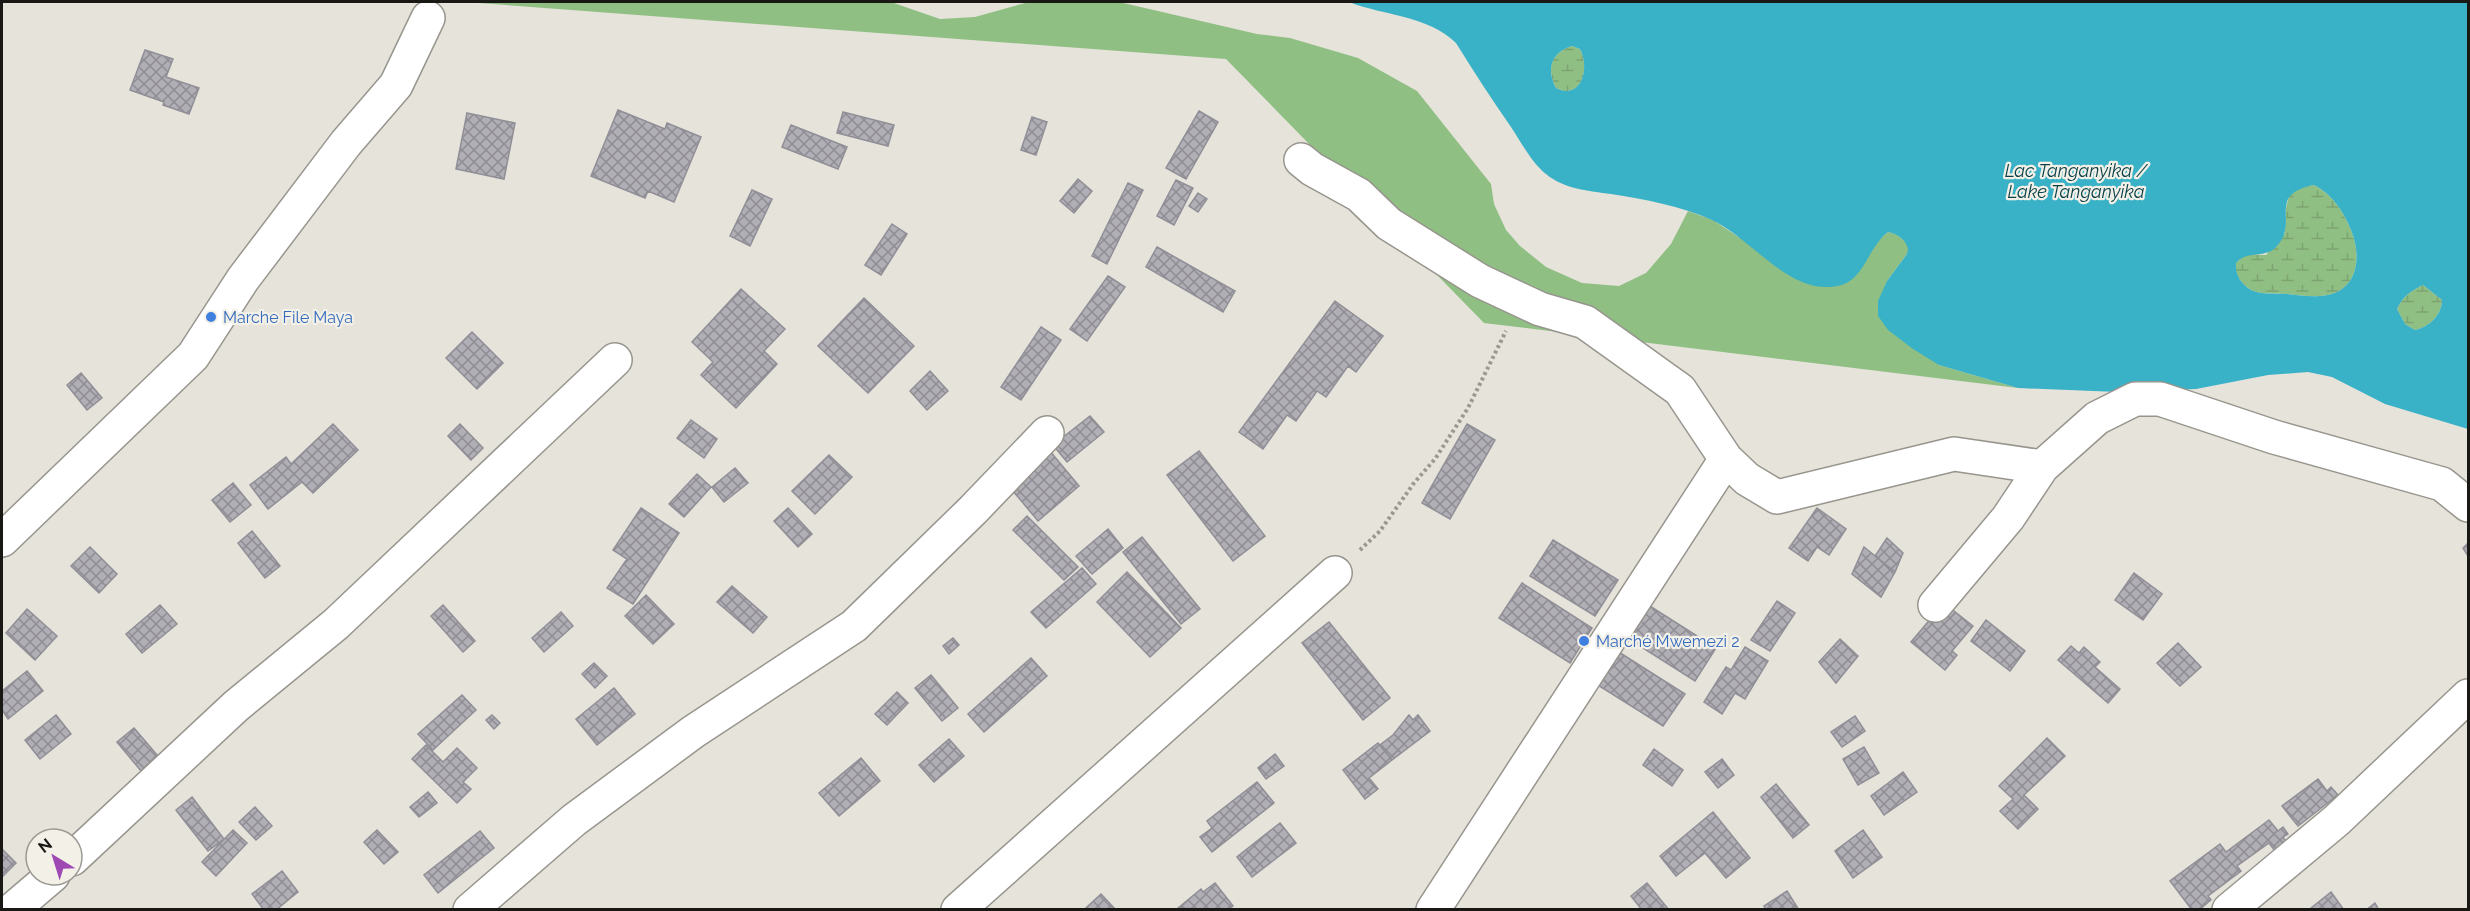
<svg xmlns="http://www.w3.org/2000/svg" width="2470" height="911" font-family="Raleway,sans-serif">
<defs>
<pattern id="wetland-marsh" width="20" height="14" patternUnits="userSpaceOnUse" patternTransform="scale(1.5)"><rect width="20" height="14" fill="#90bf83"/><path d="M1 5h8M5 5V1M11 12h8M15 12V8" fill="none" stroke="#7ca370"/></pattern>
<pattern id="building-cross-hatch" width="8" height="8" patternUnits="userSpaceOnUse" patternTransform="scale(1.5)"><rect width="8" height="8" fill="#b1afb6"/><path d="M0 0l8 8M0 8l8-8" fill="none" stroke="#8f8d93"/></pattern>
</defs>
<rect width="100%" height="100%" fill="#e5e3da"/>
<path fill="#90bf83" d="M465,2H891L940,19L975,17L1029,2H1119L1257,34L1290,38L1358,58L1417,91L1491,184L1494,204L1506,230L1520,246L1546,267L1582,283L1619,286L1646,273L1671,244L1688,211L1713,220L1740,238L1880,239L1888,232C1898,234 1906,240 1909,249L1907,254L1887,281L1939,365L2018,388L1484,323L1226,59Z"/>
<path fill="url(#wetland-marsh)" d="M1572,46L1580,49C1590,67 1582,101 1556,88C1546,70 1551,52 1572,46Z
M2314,185C2332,194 2344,212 2351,230C2363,259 2357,294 2320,296C2309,297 2298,295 2287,294C2277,293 2259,295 2251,290C2241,284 2235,275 2235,263L2247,254L2266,255L2285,233L2286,208L2289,196L2298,188Z
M2423,285L2442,300C2442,315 2429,327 2415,330L2405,324L2397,309C2403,296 2411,291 2423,285Z"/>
<path fill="#39b1c7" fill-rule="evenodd" d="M1349,2H2468V429L2385,404L2332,377L2308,372L2268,375L2196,389L2118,392L2018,388L1939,365L1913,349L1888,330L1878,316V301L1887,281L1907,254L1908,249C1906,240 1898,234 1888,232C1864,251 1865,287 1828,287C1784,288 1749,237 1712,220C1681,206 1644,199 1611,194C1589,191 1564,189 1546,174C1532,163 1521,142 1511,127C1492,100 1474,72 1456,43C1427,15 1385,16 1349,2ZM1572,46L1580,49C1590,67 1582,101 1556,88C1546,70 1551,52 1572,46ZM2314,185C2332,194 2344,212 2351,230C2363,259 2357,294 2320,296C2309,297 2298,295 2287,294C2277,293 2260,295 2251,290C2241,284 2235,275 2236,263C2248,249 2265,260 2277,246C2300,222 2265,195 2314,185ZM2423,285L2442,300C2442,315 2429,327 2415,330L2405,324L2397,309C2403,296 2411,291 2423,285Z"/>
<path fill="url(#building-cross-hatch)" stroke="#908e96" stroke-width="1.5" d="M145,50L173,59L166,77L199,88L189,114L163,105L164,102L130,90Z
M618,110L665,129L667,123L701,137L674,202L648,191L645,198L591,176Z
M1199,111L1218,122L1186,179L1166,168Z
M843,112L894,125L888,146L837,133Z
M467,113L515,123L504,179L456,169Z
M1032,117L1047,122L1036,155L1021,150Z
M791,125L847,147L838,169L782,147Z
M1078,179L1092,191L1074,213L1060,201Z
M1176,180L1193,188L1174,225L1157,216Z
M1128,183L1143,190L1107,264L1092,256Z
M752,190L772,199L750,246L730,236Z
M1198,193L1207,199L1198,212L1189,206Z
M892,224L907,234L881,275L865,265Z
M1157,247L1235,291L1223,312L1146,267Z
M1108,276L1125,287L1087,341L1070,329Z
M741,289L785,329L764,351L777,364L736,408L701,375L713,362L692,342Z
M864,298L914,346L868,393L818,346Z
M1335,301L1383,336L1356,372L1348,366L1326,397L1317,391L1296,421L1287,415L1263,449L1239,432Z
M1041,327L1061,340L1021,400L1001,387Z
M472,332L503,363L477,389L446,358Z
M930,371L948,391L927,410L910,391Z
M81,373L102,398L87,410L67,385Z
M1090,416L1104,432L1067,462L1053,445Z
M691,420L717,439L704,458L677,438Z
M333,424L358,450L313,493L302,482L268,509L250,485L286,457L291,464Z
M460,424L483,448L471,460L448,436Z
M1467,424L1495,440L1450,519L1422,503Z
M1049,450L1079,486L1038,521L1008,485Z
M1199,451L1265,536L1233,561L1167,475Z
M829,455L852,477L815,514L792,491Z
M735,468L748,483L724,502L712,487Z
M697,474L711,487L684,517L669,504Z
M233,483L251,505L230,522L212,500Z
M641,508L679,533L633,604L607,588L627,559L613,550Z
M788,508L812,534L798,547L774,521Z
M1817,508L1846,529L1829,555L1817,547L1808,561L1789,548Z
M1027,516L1078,567L1064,580L1013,530Z
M1108,529L1123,548L1092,574L1076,556Z
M252,531L280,566L265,578L238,543Z
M1142,537L1200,609L1181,624L1123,552Z
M1887,538L1903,553L1895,572L1875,556Z
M1553,540L1618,580L1595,616L1530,576Z
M2468,543V556L2463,548Z
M90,547L117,574L99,593L71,566Z
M1864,547L1895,572L1881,597L1852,574Z
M1082,568L1096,584L1046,628L1031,612Z
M1127,572L1181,628L1150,657L1097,602Z
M2134,573L2162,594L2143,620L2115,600Z
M1522,583L1592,628L1570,663L1499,618Z
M732,586L767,617L753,633L717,602Z
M646,595L674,624L653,644L625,616Z
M1777,601L1795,613L1770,651L1751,640Z
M1645,603L1716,648L1695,681L1624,636Z
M1944,603L1973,626L1952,651L1957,655L1945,670L1911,642Z
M160,605L177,624L142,653L126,634Z
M443,605L475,641L463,652L431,616Z
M27,609L57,636L35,660L6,633Z
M561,612L573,626L544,652L532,638Z
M1986,620L2025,651L2010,671L1971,641Z
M1329,622L1390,698L1363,720L1302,643Z
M953,638L959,645L949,654L943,646Z
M1840,639L1858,656L1836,683L1819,662Z
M2178,643L2201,667L2180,686L2157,663Z
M2071,646L2079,653L2084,647L2100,662L2095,667L2120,689L2108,703L2058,660Z
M1745,647L1768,661L1745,699L1735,693L1722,714L1704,702L1726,667L1731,670Z
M1614,649L1685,694L1663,726L1593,682Z
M1031,658L1047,676L984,732L968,714Z
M594,663L607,676L595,688L582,674Z
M27,671L43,691L8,719L2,710V691Z
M931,675L958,708L942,721L915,688Z
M614,688L635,714L597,745L576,719Z
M897,692L908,703L887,725L875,714Z
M462,695L476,710L433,750L418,734Z
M56,715L71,734L40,759L25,740Z
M492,715L500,723L494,729L486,720Z
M1409,715L1413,720L1418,715L1430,731L1392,760L1380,745L1393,735Z
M1855,716L1865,731L1842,747L1831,732Z
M134,728L163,762L146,777L117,742Z
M2047,738L2065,756L2024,795L2038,809L2018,829L2000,811L2013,799L1999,786Z
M949,739L964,756L934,782L919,765Z
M1378,743L1392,760L1369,778L1378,789L1365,799L1343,770Z
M426,745L443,762L457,748L477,768L463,782L471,789L457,803L412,759Z
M1864,747L1879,773L1858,785L1843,759Z
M1654,749L1683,770L1672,786L1643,765Z
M1275,754L1284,766L1266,779L1258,768Z
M861,758L880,781L839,816L819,793Z
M1722,759L1734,775L1718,788L1705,772Z
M1903,772L1917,792L1884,815L1871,796Z
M2318,779L2327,791L2331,787L2338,795L2298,826L2282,806Z
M1257,782L1274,803L1212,852L1200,837L1212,828L1207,821Z
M1776,784L1809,825L1793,838L1761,797Z
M428,792L437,803L419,817L410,807Z
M192,797L224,839L208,851L176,810Z
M255,807L272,826L256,840L239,822Z
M1713,812L1750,858L1726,878L1705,853L1676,876L1660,856Z
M2269,820L2278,831L2283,827L2288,834L2283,837L2292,850L2281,859L2269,843L2237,866L2241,871L2208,896L2211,900L2199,910H2192L2170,881L2220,844L2226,852Z
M1280,823L1296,843L1252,877L1237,857Z
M233,830L247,843L216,876L202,862Z
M377,830L398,852L384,864L364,842Z
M1863,830L1882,857L1853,878L1835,851Z
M480,831L494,848L438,893L424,875Z
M2,849L16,863L2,877Z
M282,871L298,892L276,910H264L252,894Z
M1215,883L1233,906L1228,910L1178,908L1201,889L1203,892Z
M1647,883L1669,910H1642L1631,896Z
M1787,891L1799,910H1766L1764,906Z
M2331,892L2344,910H2313L2311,908Z
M1101,894L1116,910H1087L1086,908Z
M2375,903L2379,910H2366Z"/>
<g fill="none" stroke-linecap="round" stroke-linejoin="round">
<g stroke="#97958d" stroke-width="36">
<path id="street" d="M1301,160L1312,169L1359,195L1389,224L1480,281L1540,309L1585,322L1680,390L1726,459L1747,479L1777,497L1954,454L2042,467
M2,540L193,356L243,279L346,143L396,85L428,18
M1935,605L2008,518L2042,467L2097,418L2135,399H2160L2274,437L2442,484L2468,505
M72,859L236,706L336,624L615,360
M12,910L53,875
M470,910L574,820L693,732L854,626L973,510L1047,433
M958,910L1335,573
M1433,910L1726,459
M2229,910L2337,820L2468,696"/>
</g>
<path stroke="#999891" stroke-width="4" stroke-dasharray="3 3" stroke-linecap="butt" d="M1360,550L1380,531L1414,483L1435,459L1468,408L1506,331"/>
<use href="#street" stroke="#fff" stroke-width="33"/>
</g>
<g fill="#3f7fe0" stroke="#f2f0e7" stroke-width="2">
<circle cx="211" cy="317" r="6"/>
<circle cx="1584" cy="641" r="6"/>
</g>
<g text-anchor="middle" stroke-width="4.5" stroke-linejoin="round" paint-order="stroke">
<g font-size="16" fill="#366cbe" stroke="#f2f0e7" text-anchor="start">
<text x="223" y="323">Marche File Maya</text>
<text x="1596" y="647">Marché Mwemezi 2</text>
</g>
<g font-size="18" font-style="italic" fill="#083f48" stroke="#f2f0e7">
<text x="2076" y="177">Lac Tanganyika /<tspan x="2076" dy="21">Lake Tanganyika</tspan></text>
</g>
</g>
<rect width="2470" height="911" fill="none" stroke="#191815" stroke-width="6"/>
<g transform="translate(54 857) rotate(322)"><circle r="28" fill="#f2f0e7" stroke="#9b9a93" stroke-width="1.5"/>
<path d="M0-4.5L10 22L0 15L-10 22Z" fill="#9f47b3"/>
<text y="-9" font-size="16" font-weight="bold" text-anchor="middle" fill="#191815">N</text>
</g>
</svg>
